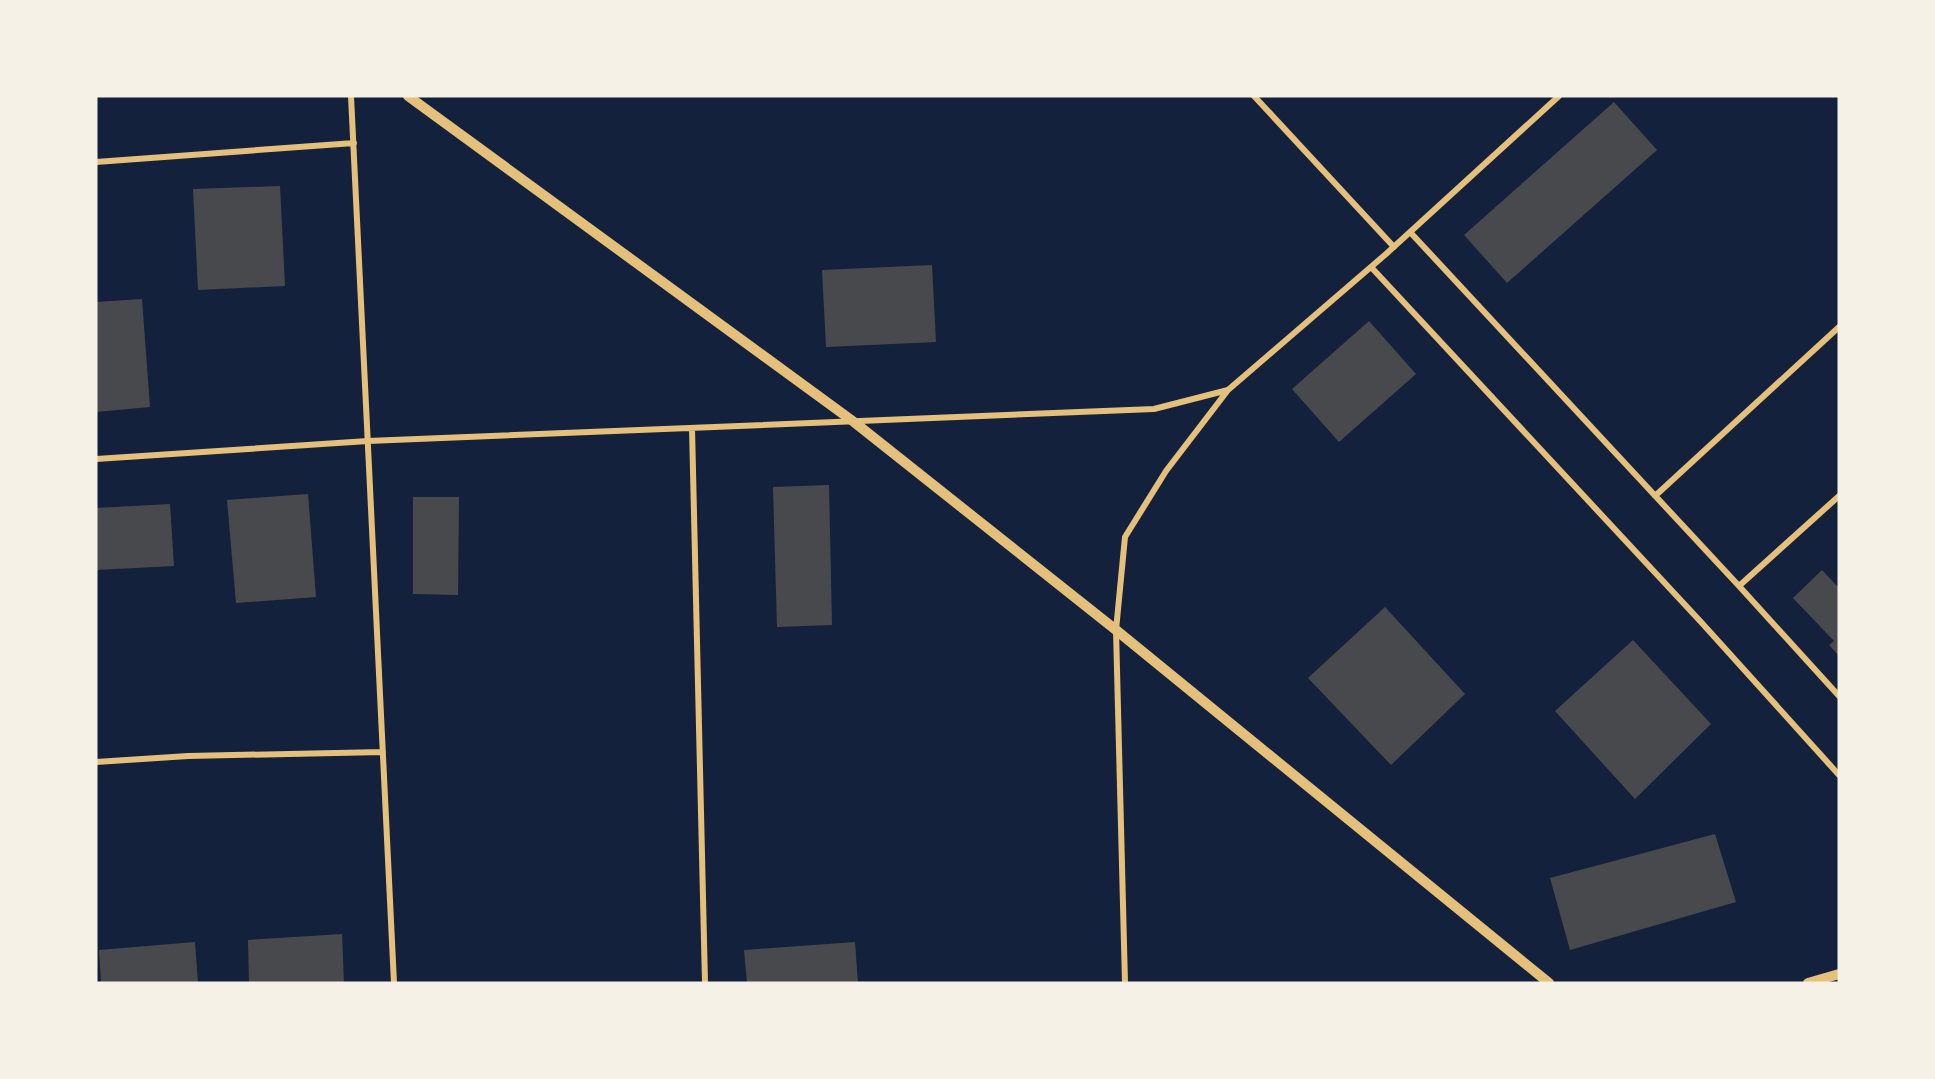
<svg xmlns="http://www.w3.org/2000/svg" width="1935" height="1079" font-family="'Open Sans',sans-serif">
<rect width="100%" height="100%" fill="#14213d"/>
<path fill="#48494c" d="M1614,102L1657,150L1507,283L1464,235Z
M280,186L285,286L198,290L193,189Z
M932,265L936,342L826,347L822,270Z
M142,299L150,407L96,412V302Z
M1369,321L1416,374L1339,442L1292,389Z
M829,485L832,625L777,627L773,487Z
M308,494L316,597L236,603L227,500Z
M413,497H459L458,595L413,594Z
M170,504L174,566L96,570V508Z
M1822,570L1839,588V656L1829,645L1834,641L1793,598Z
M1385,607L1465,694L1391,765L1308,678Z
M1633,640L1711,724L1635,799L1555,711Z
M1715,834L1736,902L1570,950L1550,878Z
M342,934L344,983H249L248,940Z
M195,942L198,983H101L99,950Z
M855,942L858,983H747L744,950Z"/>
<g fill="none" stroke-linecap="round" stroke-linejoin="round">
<path stroke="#e5c07b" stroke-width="6" d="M351,96L394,983
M1254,96L1394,247
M96,162L354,143
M1410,232L1739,586L1839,696
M1371,267L1701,622L1839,775
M692,428L705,983
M96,459L368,441L1154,409L1228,390L1386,254L1559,96
M1655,496L1839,327
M1739,586L1839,496
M96,762L188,756L383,752
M1125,983L1116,630L1125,537L1166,471L1228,390"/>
<path stroke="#e5c07b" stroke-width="10" d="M408,96L854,422L1116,630L1549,983
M1808,983L1839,974"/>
</g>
<rect width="1935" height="1079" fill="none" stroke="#f6f1e7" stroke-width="195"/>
</svg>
